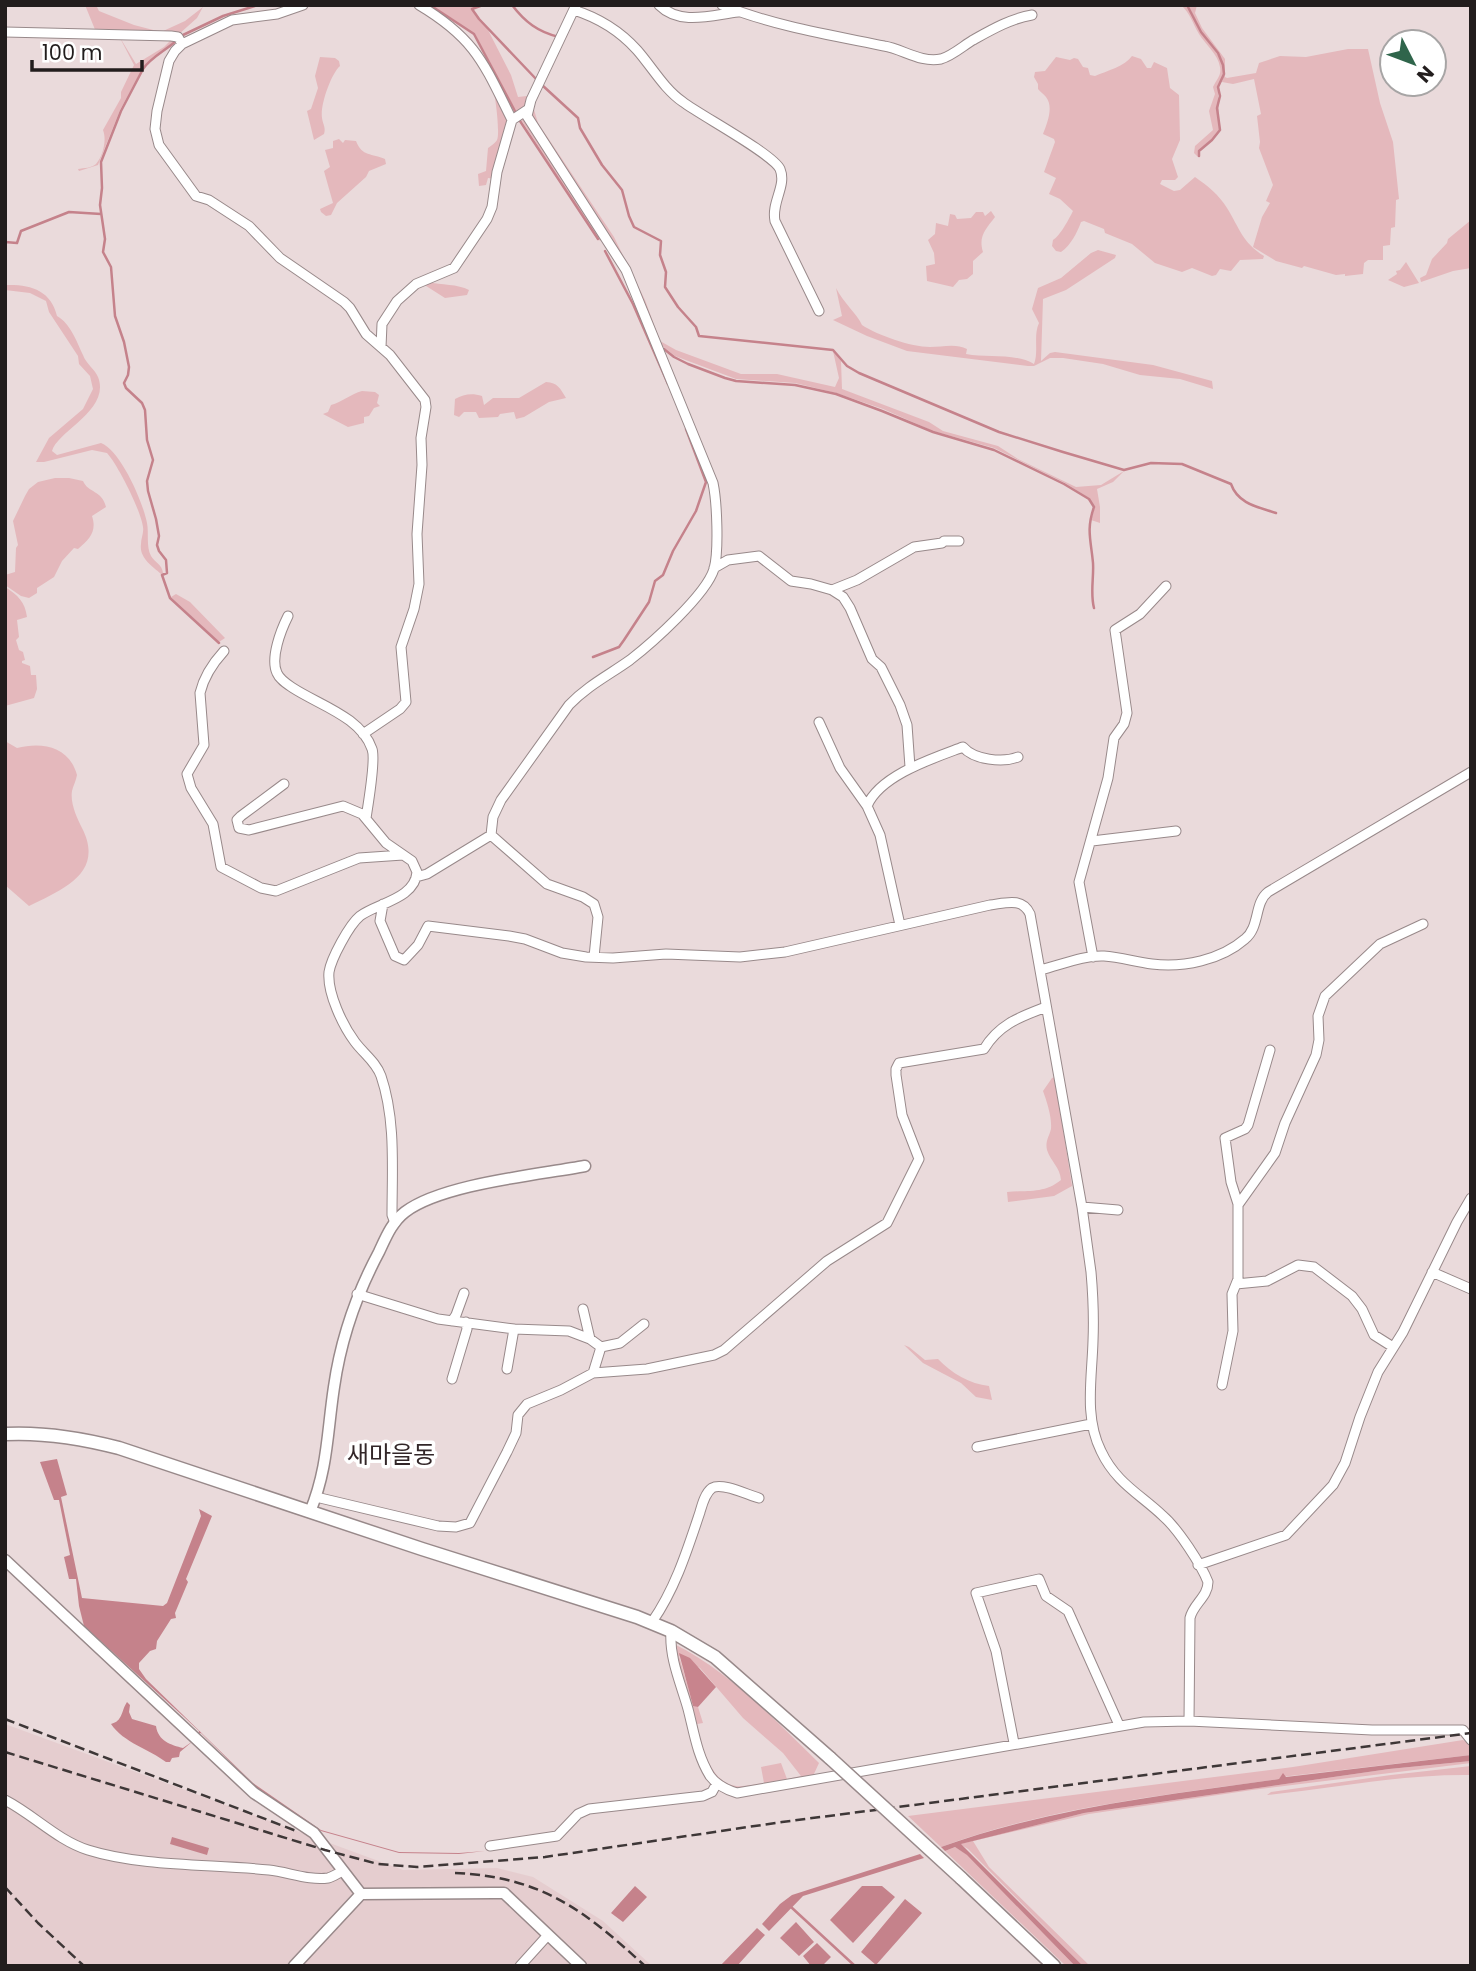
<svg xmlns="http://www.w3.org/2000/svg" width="1476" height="1971" font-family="Poppins,'Noto Sans KR',sans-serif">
<rect width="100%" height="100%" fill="#eadadb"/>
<path fill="#e5cdcf" d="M5,1724L403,1870L497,1868L533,1877L603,1921L652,1966H5Z"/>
<path fill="#e4b8bc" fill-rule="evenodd" d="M85,5H96L99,11L134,25L161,32L185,21L203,7L197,18L178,35L96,32Z
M432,5H481L472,9L488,30L511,75L518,97L527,96L531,91L527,105L517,113L475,34Z
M1181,5H1186L1197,22L1201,33L1218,55L1223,66V75L1218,87L1219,130L1214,137L1198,151V157L1194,153L1195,146L1213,130L1209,111L1215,94L1213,87C1216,80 1222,75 1220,67C1218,54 1205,44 1199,34C1193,24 1190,13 1181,5Z
M1188,5H1197L1195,13L1202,28L1225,59V77L1227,78L1256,73L1259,63L1280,56L1306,57L1348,49H1368L1380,103L1393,142L1399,199L1396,200L1395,227L1391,228L1390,245L1383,246V260H1368L1364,263L1363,274L1345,276V274L1336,275L1304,266L1302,268L1276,261L1253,247L1262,217L1270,203L1266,201L1273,185L1259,148L1260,142L1257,116L1261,114L1254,79L1233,84L1222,82C1229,58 1212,48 1201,31C1196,23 1193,13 1188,5Z
M119,36L136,64L164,47L172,39L175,40C165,49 150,58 142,69L120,110L98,165L79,171L78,169C84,168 92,168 96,164C103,156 107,140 103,130L121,98V92L134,65Z
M1132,56L1141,59L1147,68H1151L1154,62L1167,68L1170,88L1179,95L1180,140L1172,159L1178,177L1175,180H1162L1160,184L1174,191L1180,190L1195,177C1208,186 1219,195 1227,208C1240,229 1242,242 1264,256L1263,259L1240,260L1231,271L1220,269L1216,275L1212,276L1192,268L1182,272L1155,263L1132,244L1105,233L1104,229L1084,221L1081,222C1077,233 1071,245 1061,252L1056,251L1052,246L1053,240C1060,236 1069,219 1073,211L1060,199L1049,194L1056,178L1044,172L1055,142L1054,139L1043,134C1047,124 1054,107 1046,97C1044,94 1040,92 1038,89V84L1034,77L1035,72L1045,71L1056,57L1070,60L1074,58L1078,59L1083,67L1088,68L1090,75L1095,76C1107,71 1125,66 1132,56Z
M320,57L335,58L339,61L340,66C331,74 320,105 322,118C323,125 326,127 324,134L314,140L307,111L311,109L318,88L315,76Z
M496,89L510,120L495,179L488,178L486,185L479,186L478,174L486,171L488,148C490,147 496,142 497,140C500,134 496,101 494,93Z
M532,103L538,123L614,237L645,300L660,341L676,350L741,374H777L835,387L839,378L833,351L841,361L842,389L929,422L943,431L998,446L1018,459L1076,487L1101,485L1124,471L1113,482L1097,489L1100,507V523L1091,520L1095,507L1089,498L1065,483L994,448L933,431L883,409L836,393L795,383L736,379L675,356L661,345L642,301L531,117Z
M523,117L602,239L600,241L520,118Z
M339,139L343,143L345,140L356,141C362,157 372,153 385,159L386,164L369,171L366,177L337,203L331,215L326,216L321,212L320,209L333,203L324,171L330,167L325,150L333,148V141Z
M991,211L995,217C986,229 978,236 983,252L973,261V274L967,279L959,280L953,287L927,281L926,266L935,264L934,253L928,240L935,234L936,223L948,226L950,214L955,215L957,219L971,218L976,212H983L985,216Z
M1471,220V268L1453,271L1421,282L1420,278L1426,275L1432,259L1447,243L1448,239Z
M1098,250L1116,255L1115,258L1066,290L1043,299L1041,361L1050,353L1055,352L1153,365L1212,381L1213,389L1180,379L1140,375L1103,364L1063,358H1050L1034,366H1028L907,351L867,336L833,320L842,316L836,288C843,302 857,314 862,325C877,335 911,347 930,347C942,347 956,343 967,349L966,354C987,358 1016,353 1034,364C1039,351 1033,336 1039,323L1032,309L1038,288L1061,278L1091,253Z
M1406,262L1419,283L1404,287L1388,280L1397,274L1396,271L1400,270Z
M428,282C441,285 458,284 469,290L467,295L445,298L423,284Z
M5,285C30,284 51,290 57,316C70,323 77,342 83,355C86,364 95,369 98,377C111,410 57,431 52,451L57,455L101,443C121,451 143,502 147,523C149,532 146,547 151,556C155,563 162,564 163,573L161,574C152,566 139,558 141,544C141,538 144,533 143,527C141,511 118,465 107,453L92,450L44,462H36L49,438L83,409L93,389L90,376L79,364L78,356L49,312L46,301L30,293L5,290Z
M546,382C558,383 560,388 566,398L549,402L524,417L516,419L514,412L500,414L498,417L479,418L476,412H464L459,417L454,415L455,399C464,394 472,393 482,396L484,405L493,398H519Z
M362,391L375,392L379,395L377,403L380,406L374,408L369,416L364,417V423L348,427L323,414L328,412L331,405C342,402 351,394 362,391Z
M55,478H69L83,481C88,493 102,490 106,507L92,516C97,531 90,539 78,549L74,548L62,561L54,577L37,588V593L29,598L21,596L5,585V575L15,572L16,548L18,545L13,521L25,496L29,489L38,482Z
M5,587C18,595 25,602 27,617L17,620L19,637L16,640L19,650L23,652L25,660L22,661V663L30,666L31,675H36L37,689L34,698L5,706Z
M176,594L190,602L225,638L219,642L171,597Z
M5,741L17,748C42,742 69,746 77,775C76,781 73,786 72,791C70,803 77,818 82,828C105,873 63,889 29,906L5,885Z
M1055,1077L1072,1186L1054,1196L1008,1202L1007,1192C1027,1190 1044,1194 1061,1180C1060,1167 1051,1162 1047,1150C1045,1141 1049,1137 1051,1129C1052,1117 1047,1102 1043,1091L1052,1078Z
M904,1345L909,1347L925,1360L938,1359C951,1373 970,1384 989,1386L992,1400L976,1397L961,1383L923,1363Z
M674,1644C729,1671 775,1720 819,1763L813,1776L742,1789C731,1788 721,1783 713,1775C696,1756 679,1672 674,1644ZM679,1656L700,1668L743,1718L783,1753L801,1776L787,1779L781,1763L761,1767L764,1783C755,1784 744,1787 736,1786C710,1783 701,1744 697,1724L703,1723L698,1707L693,1705Z
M1463,1740L1471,1745V1755L1281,1777L1279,1779C1166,1795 1048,1807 941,1847L908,1816L1293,1767Z
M1471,1761V1763L1252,1790L1089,1814L973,1841L989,1867L1090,1966H1083L968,1849L960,1844L1084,1813L1389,1769Z
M1471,1766V1775C1402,1774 1335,1788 1267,1795L1271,1792L1391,1775Z
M955,1847L968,1855L1075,1966H1066L945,1851Z"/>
<path fill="#c8848d" d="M679,1653L690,1658L716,1687L698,1707L693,1706Z"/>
<path fill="#c5828b" d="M57,1459L67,1495L61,1497L82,1598L163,1606L167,1603L201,1516L199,1509L212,1516L186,1579L188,1582L175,1613L176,1618L171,1619L157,1641L156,1649L150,1651L139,1663V1669L146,1679L253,1783L321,1830L399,1852L459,1853L485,1851L459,1854L399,1853L321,1831L261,1792L201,1733L198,1734L199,1731L184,1717L84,1626L79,1606L76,1579H69L64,1557L70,1555L59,1500H54L40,1462Z
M127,1702L130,1705L129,1712L132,1719L156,1726C158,1741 171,1745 183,1748L193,1741L180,1752L179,1757L172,1758L170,1762H166C149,1749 124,1743 111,1724C123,1721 121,1711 127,1702Z
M1471,1755V1761L1389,1769L1084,1813L961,1844L1083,1966H1075L967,1855L955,1847L945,1851L941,1847C1049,1808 1165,1795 1279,1779L1283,1773L1286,1777Z
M172,1837L209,1848L207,1855L170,1844Z
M920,1854L924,1858L803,1896L769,1931L762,1924L780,1904L792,1895Z
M635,1886L647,1897L623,1922L611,1913Z
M862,1886H882L895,1897L853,1943L830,1920Z
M905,1899L922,1913L876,1965L861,1952Z
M796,1922L814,1942L799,1956L780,1938Z
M757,1928L765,1935L737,1966H720Z
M817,1943L831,1957L822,1966H811L803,1956Z"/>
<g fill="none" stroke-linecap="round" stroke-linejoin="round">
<path stroke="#c5828b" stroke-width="2.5" d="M430,5L474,34L516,113
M483,5L472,9L479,19L537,80
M512,5C525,22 538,32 559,37
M1187,5L1201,32L1218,53L1223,65L1224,74L1218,87L1220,96L1217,108L1220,130L1212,140L1199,151V156
M183,35L223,16L258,5
M176,41C166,50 150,58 143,69L121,111L101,162L102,188L100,205L105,239L103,252L111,267L115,316L124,342L129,367L128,375L124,383L126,388L142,403L145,410L147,440L153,460L147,481L148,491L156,519L159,536L157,545L159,551L166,560L167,573L162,575L170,598L219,643
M542,85L578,118L580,128L602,165L622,190L629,216L634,227L661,241L660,255L666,272L665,287L678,307L696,327L699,336L833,350L847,366L859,373L999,432L1063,452L1124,470L1151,463L1182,464L1231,484C1238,504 1258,507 1276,513
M520,121L598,239
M5,242L17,243L21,231L69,212L101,214
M605,251L633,304L668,384
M664,349L674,357L688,364L725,378L736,381L795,385L836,394L882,411L933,432L994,450L1064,484L1089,499L1094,507C1086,530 1091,540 1093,563C1094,578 1090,593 1094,608
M593,657L619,647L624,640L649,602L655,581L663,575L673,551L696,511L706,482L686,429
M791,1907L855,1966"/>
<g stroke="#98898a" stroke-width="11">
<path id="minor" d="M303,5L277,14L232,20L182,44L175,51L169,61L157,111L155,129L159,145L196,196L209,200L249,226L280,258L344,302L350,308L366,334L390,355L425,400L426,407L421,438L422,465L417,534L419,584L414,609L401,647L406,702L400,709L363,734
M419,5C476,39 484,64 512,120
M659,5C680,26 712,15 738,12
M722,5C774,26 830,35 884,46C903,49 920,63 941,59C952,56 963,46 973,40C991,30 1012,18 1032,15
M574,10C599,18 619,30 637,50C652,67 664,89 683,102C700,115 773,154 780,169C787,186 771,202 775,221L819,311
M5,32L171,36L178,37L182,44
M381,347L382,324L397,301L416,284L454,268L487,219L492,207L497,172L512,120L527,110
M714,568L728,560L759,556L791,581L811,584L832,590L857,580L914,547L942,543L944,541H959
M832,590L843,597L850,608L872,659L881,667L900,705L907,725L910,767
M288,616C281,630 270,658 277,673C280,680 287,684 293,688C319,705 361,717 372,749C376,759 368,805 366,818
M224,651C213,663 204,676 200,693L204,745L187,774L191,788L213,824L221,867L261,888L276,891L359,858L403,855
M819,722L840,768L867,806
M284,784L241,816L237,820L239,828L249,830L343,806L362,814L386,843L412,861L417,872C415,899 377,903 360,916C349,925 331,959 329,972C327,993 343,1026 355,1042C364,1054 376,1062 381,1076C396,1120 392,1170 392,1215L395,1223
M491,835L547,884L583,897L594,904L598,917L594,957
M1092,841L1176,831
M416,877L427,874L491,835L493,817L501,800L569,705C587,686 609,675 630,660C652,643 706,595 714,569C719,551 717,502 713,483L626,270L527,116L531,100L576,5
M383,904L380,921L395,956L404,960L418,945L428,926L509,936L525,939L562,953L586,957L613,958L666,954L740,957L785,952L990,905C1006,903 1022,897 1030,914L1082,1207L1091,1272C1093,1295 1094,1318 1093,1341C1092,1378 1084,1417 1101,1451C1116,1483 1140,1494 1163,1516C1178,1529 1201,1564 1208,1582C1208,1597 1193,1604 1190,1618L1189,1721
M900,925L880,835L867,806C880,775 934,758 963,747C974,760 1003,763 1018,757
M1093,957L1079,882L1108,778L1114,738L1124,724L1127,713L1115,630L1140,614L1166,586
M1040,970C1061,965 1083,955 1104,956C1120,957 1136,962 1152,964C1183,968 1221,960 1245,939C1260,927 1254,903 1268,892L1471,772
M1238,1204L1231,1182L1225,1138L1245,1129L1248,1125L1270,1050
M1082,1207L1118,1210
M1432,1272L1471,1289
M1236,1284L1267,1281L1298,1265L1314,1267L1352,1296L1362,1309L1374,1335L1393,1347
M357,1294L438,1319L514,1329L569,1331L590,1339L601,1347L593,1373
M583,1309L590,1339
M452,1321L456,1315L464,1293
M601,1347L620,1343L644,1324
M507,1369L514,1329
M452,1379L467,1329L466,1322
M1222,1385L1233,1331L1232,1294L1238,1279V1205L1275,1153L1285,1123L1316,1055L1319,1040L1318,1016L1325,996L1380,944L1423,924
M977,1447L1091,1424
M316,1497L438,1526L456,1527L470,1523L507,1452L516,1433L518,1415L527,1404L561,1390L593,1373L647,1369L714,1355L724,1350L827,1261L887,1223L919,1159L902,1115L896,1075V1069L899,1063L984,1049C999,1024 1020,1017 1046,1007
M1198,1565L1286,1535L1333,1485L1345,1463L1360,1417L1378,1372L1403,1332L1457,1222L1471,1198
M652,1622C675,1589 687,1551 700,1512C702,1505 705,1493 712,1488C722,1482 748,1495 759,1498
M671,1631C669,1658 681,1684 688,1709C694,1732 697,1755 710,1776C716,1784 727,1790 737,1793L1144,1722L1189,1721L1372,1730H1463L1471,1740
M1014,1743L996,1651L976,1593L1039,1579L1046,1596L1068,1611L1119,1725
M5,1800C34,1815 57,1840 88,1850C142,1867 213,1864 269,1870C288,1872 310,1881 328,1878C333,1877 338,1873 343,1871
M490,1846L557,1836L578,1814L589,1809L703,1796L712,1792L717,1783
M520,1966L548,1935"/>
</g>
<g stroke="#98898a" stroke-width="13">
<path id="tertiary" d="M310,1512C328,1468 327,1433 334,1387C341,1338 356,1295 379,1252C386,1237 392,1222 405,1212C442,1184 537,1175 585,1166
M5,1560L254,1793L314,1833L361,1894
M294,1966L361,1894L493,1893H504L581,1966"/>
</g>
<g stroke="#98898a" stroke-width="15">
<path id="secondary" d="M5,1434C45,1432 81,1438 119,1448L422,1549L637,1617L671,1631L715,1657L830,1758
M961,1878L1054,1966"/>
</g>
<use href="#minor" stroke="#fff" stroke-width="9"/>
<use href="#tertiary" stroke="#fff" stroke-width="10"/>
<use href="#secondary" stroke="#fff" stroke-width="12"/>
<path stroke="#3e3737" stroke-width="2.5" stroke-dasharray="10 5" stroke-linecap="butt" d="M5,1719L299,1832
M5,1752L325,1850L378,1864L417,1867L545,1857L782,1822L1471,1733
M455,1873C542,1877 584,1910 645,1966
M5,1887L38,1923L84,1966"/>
<g stroke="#98898a" stroke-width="15" stroke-linecap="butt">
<path id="secondary-bridge" d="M830,1758L961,1878"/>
</g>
<use href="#secondary-bridge" stroke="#fff" stroke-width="12"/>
</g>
<g text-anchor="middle" stroke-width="7" stroke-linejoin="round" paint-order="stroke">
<g font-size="24" fill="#322628" stroke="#fff">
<text x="391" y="1463">새마을동</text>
</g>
</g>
<rect width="1476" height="1971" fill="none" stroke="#221d1d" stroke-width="14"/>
<g transform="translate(1413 63) rotate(132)"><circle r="33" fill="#ffffff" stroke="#a7a5a5" stroke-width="2"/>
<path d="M0-5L12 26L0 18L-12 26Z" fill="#2f654b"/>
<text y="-10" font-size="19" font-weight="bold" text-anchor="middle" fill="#221d1d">N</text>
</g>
<path d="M32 60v10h110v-10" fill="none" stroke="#221d1d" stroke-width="3.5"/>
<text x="42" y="60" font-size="21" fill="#221d1d" stroke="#ffffff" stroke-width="5" paint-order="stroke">100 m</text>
</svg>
